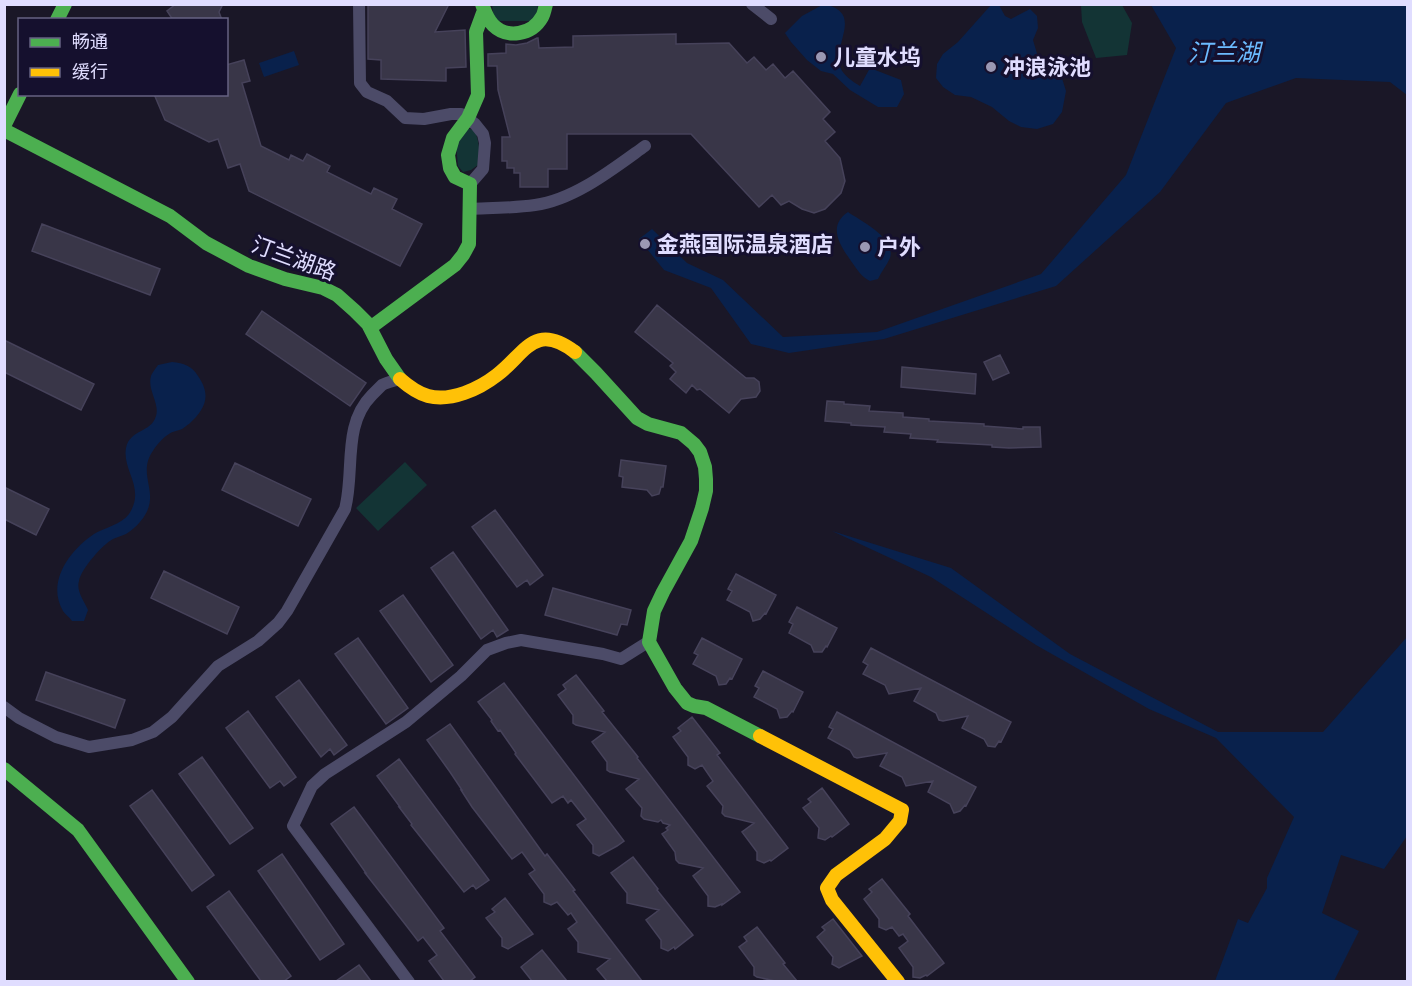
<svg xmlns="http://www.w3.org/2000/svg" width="1412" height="986" font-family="'PT Sans Narrow','Noto Sans SC',sans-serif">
<rect width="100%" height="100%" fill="#1a1727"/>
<path fill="#133435" d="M492,5H538L536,21H494Z
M1081,5H1122L1132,23L1127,55L1096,58L1082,22Z
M466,128L474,130C480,141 480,154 478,165L471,170L463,172L458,166L456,144Z
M405,462L427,485L378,531L356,508Z"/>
<path fill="#09214c" d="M824,4C864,13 833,42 840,67C843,75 853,82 860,86L870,68L901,80L904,94L897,107H878L850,90L833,74L821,71L807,60L791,42L785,33L802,16Z
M991,5H999L1005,16L1011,19L1030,9L1037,16L1038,28L1033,40L1038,57L1047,69L1061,75L1066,91L1062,112L1053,124L1037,129L1021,127L1009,121L992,107L971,97L955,95L943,87L936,78L937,64L943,54L958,42Z
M1151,5H1407V95L1390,82L1296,78L1226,103L1160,192L1056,286L884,339L789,353L751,344L711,288L664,270L639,239L652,229L687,263L723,280L783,337L877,332L1041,274L1126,175L1176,48Z
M294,51L299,65L264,77L259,63Z
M848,212C861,221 896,238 890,258C887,265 881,272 878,279L870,281C861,277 857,269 851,261C840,245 827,226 848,212Z
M172,362C184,363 192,366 198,376C212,396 205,409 189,424C187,425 184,428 182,429C177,431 173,431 169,434C161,439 153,449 149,458C141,478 158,494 145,515C141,522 133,530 126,534C122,536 117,537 113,539C103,544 81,569 79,581C76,591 84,601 88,610L84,621H72C70,618 65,614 63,611C46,582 70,550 94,534C104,528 122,524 129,514C146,488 122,471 126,448C130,429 151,433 156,416C160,403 147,390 151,376C152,373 156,368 158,365Z
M832,531L951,568L1070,654L1218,732H1323L1407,637V836L1384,869L1341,855L1322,913L1359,931L1334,981H1215L1238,919L1248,923L1267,888V878L1294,817L1216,738L1149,709L1036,645L931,577Z"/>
<path fill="#393648" stroke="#46425a" stroke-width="1.5" d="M176,4H223L219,12L222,20H173L167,11Z
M368,4H449L435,32L465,30L466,67L446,68V81L381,79V60L368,59Z
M676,34V44L729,43L747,63L754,57L766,70L773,64L785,78L793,71L830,112L823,119L835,132L825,141L840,158L845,181L841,193L825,209L814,213L802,209L789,201L781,205L772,195L759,207L691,134H567V169H548V187H520V173H514V168H507V161H502V137H510L498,90L497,66H488V54L506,53V44L516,45L527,43L537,38H538L539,48L573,47V36Z
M244,60L250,81L242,83L261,146L289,160L291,155L303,161L307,154L330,166L327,172L371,194L374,188L397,199L392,209L422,224L400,266L249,191L240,164L228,168L218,139L209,142L165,120L154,94H226V65Z
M42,224L160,269L150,295L32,251Z
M657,305L746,378H754L759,382L760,391L756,397L741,399L729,413L700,389L697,390L692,385L686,393L670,379L676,372L670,366L673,363L635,332Z
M262,311L366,383L350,406L246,334Z
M4,340L94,384L81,410L4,372Z
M1000,355L1009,373L993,380L984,362Z
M902,367L976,374L975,394L901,387Z
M827,401L844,402V404L870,406L869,411L903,413V417L929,419V421L984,424V426L1023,429V427H1040L1041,447L1009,448L992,447V445L937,442L938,440L910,438L911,434L884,432L885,427L851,425V423L825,421Z
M621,460L666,466L663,487H661L659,494L652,496L647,490L622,487L623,477L619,476Z
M235,463L311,499L298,526L222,490Z
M4,487L49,509L36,535L4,519Z
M495,510L543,575L530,585L527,580L517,587L472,527Z
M453,552L508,630L497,637L493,630L481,639L431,568Z
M164,571L239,607L227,634L151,598Z
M736,574L776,595L766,614L765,613L760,619L753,621L750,612L727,600L732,591L728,589Z
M553,588L631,610L627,625L621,624L617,635L545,615Z
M403,595L453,665L431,682L380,611Z
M797,607L837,628L827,647L826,646L822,652H814L811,645L789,633L793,624L789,622Z
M358,638L408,708L386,724L335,654Z
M702,638L742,659L732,679L730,678L726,684L719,685L716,676L693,664L698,655L694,653Z
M871,648L1011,722L1001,742L999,741L995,747L988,746L984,739L962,728L968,716L943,721L939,720L936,713L914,701L921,688L889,694L885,685L863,674L868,665L863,662Z
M763,671L803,692L793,712L792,711L787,717L780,718L777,709L754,697L759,688L755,686Z
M46,672L125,700L115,728L36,700Z
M576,675L604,711L602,712L638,757L637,758L740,892L722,905V904L715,907L708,906V896L693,876L703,868L679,863L676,860L675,852L662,834L668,830L666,828L670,825L663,823L661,820L658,822L644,819L641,816L642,808L626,789L639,779L610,772L607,770V762L592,742L605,732L576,725L573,723V715L558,695L566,689L563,685Z
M299,680L347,745L334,755L330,749L321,757L276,697Z
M504,683L624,841L617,846L599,856L593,853V845L577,825L586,819L571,800L568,803L563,796L552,803L515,754L516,753L500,730L498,731L491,721L492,720L478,702Z
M248,711L296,777L284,786L280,781L270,788L226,728Z
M837,712L976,787L966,806L965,805L960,811L954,813L950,804L928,792L933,781L906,786L902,777L880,766L887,753L857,758L854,757L850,750L828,738L833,729L829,727Z
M692,717L720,753L717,755L788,848L771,861L770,860L764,863L757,860V852L742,832L754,823L725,816L722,813L723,806L707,786L713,781L702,765L695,769L688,765V757L673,737L681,731L678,728Z
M450,724L545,856L547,854L575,890L573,891L642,981H607L597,969L610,959L578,952V942L568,929L577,922L571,913L568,915L557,902L551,905L544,902V894L529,874L535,870L522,852L512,859L472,807L461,790H462L450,772L427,740Z
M202,757L253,828L230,844L179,774Z
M399,759L489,880L476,889L473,885L464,892L411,825L412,824L399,807H400L377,776Z
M822,788L849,824L832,837L831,836L825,840L818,838L819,828L803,808L811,802L808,799Z
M152,790L214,875L192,891L130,806Z
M354,807L444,928L440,931L475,977L470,981H444L429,961L437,955L423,937L418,941L405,924L365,873H366L331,824Z
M282,854L344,944L320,960L258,871Z
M633,857L658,889L657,890L693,935L675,949L674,947L668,951L661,948V940L646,920L659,910L627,903V893L611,873Z
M882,879L910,914L908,916L944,963L927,976L926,975L920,978L913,977V967L899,948L908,941L903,934L899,936L892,927L886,930L879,927V919L864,899L872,892L869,889Z
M229,891L291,976L284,981H261L207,907Z
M505,898L533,934L508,949L502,946V938L486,918L495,912L492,909Z
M833,919L862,956L839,968L832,964L833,957L817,937L825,930L822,927Z
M757,927L785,963L783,964L797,981H775L757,977L754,975V967L739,947L747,941L744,937Z
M542,950L567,981H532L521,967Z
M359,965L371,981H336Z"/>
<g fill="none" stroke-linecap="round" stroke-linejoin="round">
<path stroke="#4c4b68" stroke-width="12" d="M359,4L360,83L367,92L387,101L405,118L424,119L451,114H461L475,124L483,134L485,143L483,169L470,184
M752,4L771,19
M470,209C491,208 514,208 535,205C574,200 613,169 645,146
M4,707L19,718L56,737L89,747L132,740L153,732L172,717L218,666L258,641L278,623L287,611L345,509C355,471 342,425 372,395C375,392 379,388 382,385C387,382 394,381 400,379
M409,982L293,826L312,786L325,774L406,722L461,676L487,650L506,643L521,640L603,654L621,659L648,642"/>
<path stroke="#4caf50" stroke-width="14" d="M482,4C485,12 487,19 493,25C507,39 532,35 542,17C544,14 545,8 546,4
M57,20L65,4
M4,126L20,94
M4,130L170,216L206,243L249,266L285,279L323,288L337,295L355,311L368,324L386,359L400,379
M370,328L455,265L463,255L469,244L470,184L455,177L450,168L448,155L453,138L468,118L478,95L476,32L483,13
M575,352L596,373L637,418L648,424L681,433L694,444L700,452L705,467L706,479V491L702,508L691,541L663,592L654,611L649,642L675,688L687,703L694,706L706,708L760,736
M4,769L78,830L188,982"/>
<path stroke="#ffc107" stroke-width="14" d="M400,379C408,386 417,393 428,396C451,402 479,389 497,375C525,354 534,321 575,352
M760,736L902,810L900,821L885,839L836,875L827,888L832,900L898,982"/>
</g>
<g fill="#9b98b3" stroke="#15102e" stroke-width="2">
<circle cx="821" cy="57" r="6"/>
<circle cx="991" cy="67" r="6"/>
<circle cx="645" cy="244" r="6"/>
<circle cx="865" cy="247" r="6"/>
</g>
<g text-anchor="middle" stroke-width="6" stroke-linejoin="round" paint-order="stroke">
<g font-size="22" font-weight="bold" fill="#e0ddff" stroke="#15102e" text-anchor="start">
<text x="833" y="65">儿童水坞</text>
<text x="1003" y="75">冲浪泳池</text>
<text x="657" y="252">金燕国际温泉酒店</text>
<text x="877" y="255">户外</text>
</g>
<g font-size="22" fill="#e0ddff" stroke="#15102e">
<text transform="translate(294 258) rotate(20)" y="8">汀兰湖路</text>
</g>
<g font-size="24" font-style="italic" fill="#6bbbff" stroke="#15102e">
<text x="1224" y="61">汀兰湖</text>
</g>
</g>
<rect width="1412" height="986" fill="none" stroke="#e0ddff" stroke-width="12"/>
<rect x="18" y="18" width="210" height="78" fill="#15102e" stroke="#666282" stroke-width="1.5"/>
<rect x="30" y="38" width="30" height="9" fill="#4caf50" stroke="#666282" stroke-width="1.5"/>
<text x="72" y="48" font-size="18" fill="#e0ddff">畅通</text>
<rect x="30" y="68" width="30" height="9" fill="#ffc107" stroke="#666282" stroke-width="1.5"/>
<text x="72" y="78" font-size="18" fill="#e0ddff">缓行</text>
</svg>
